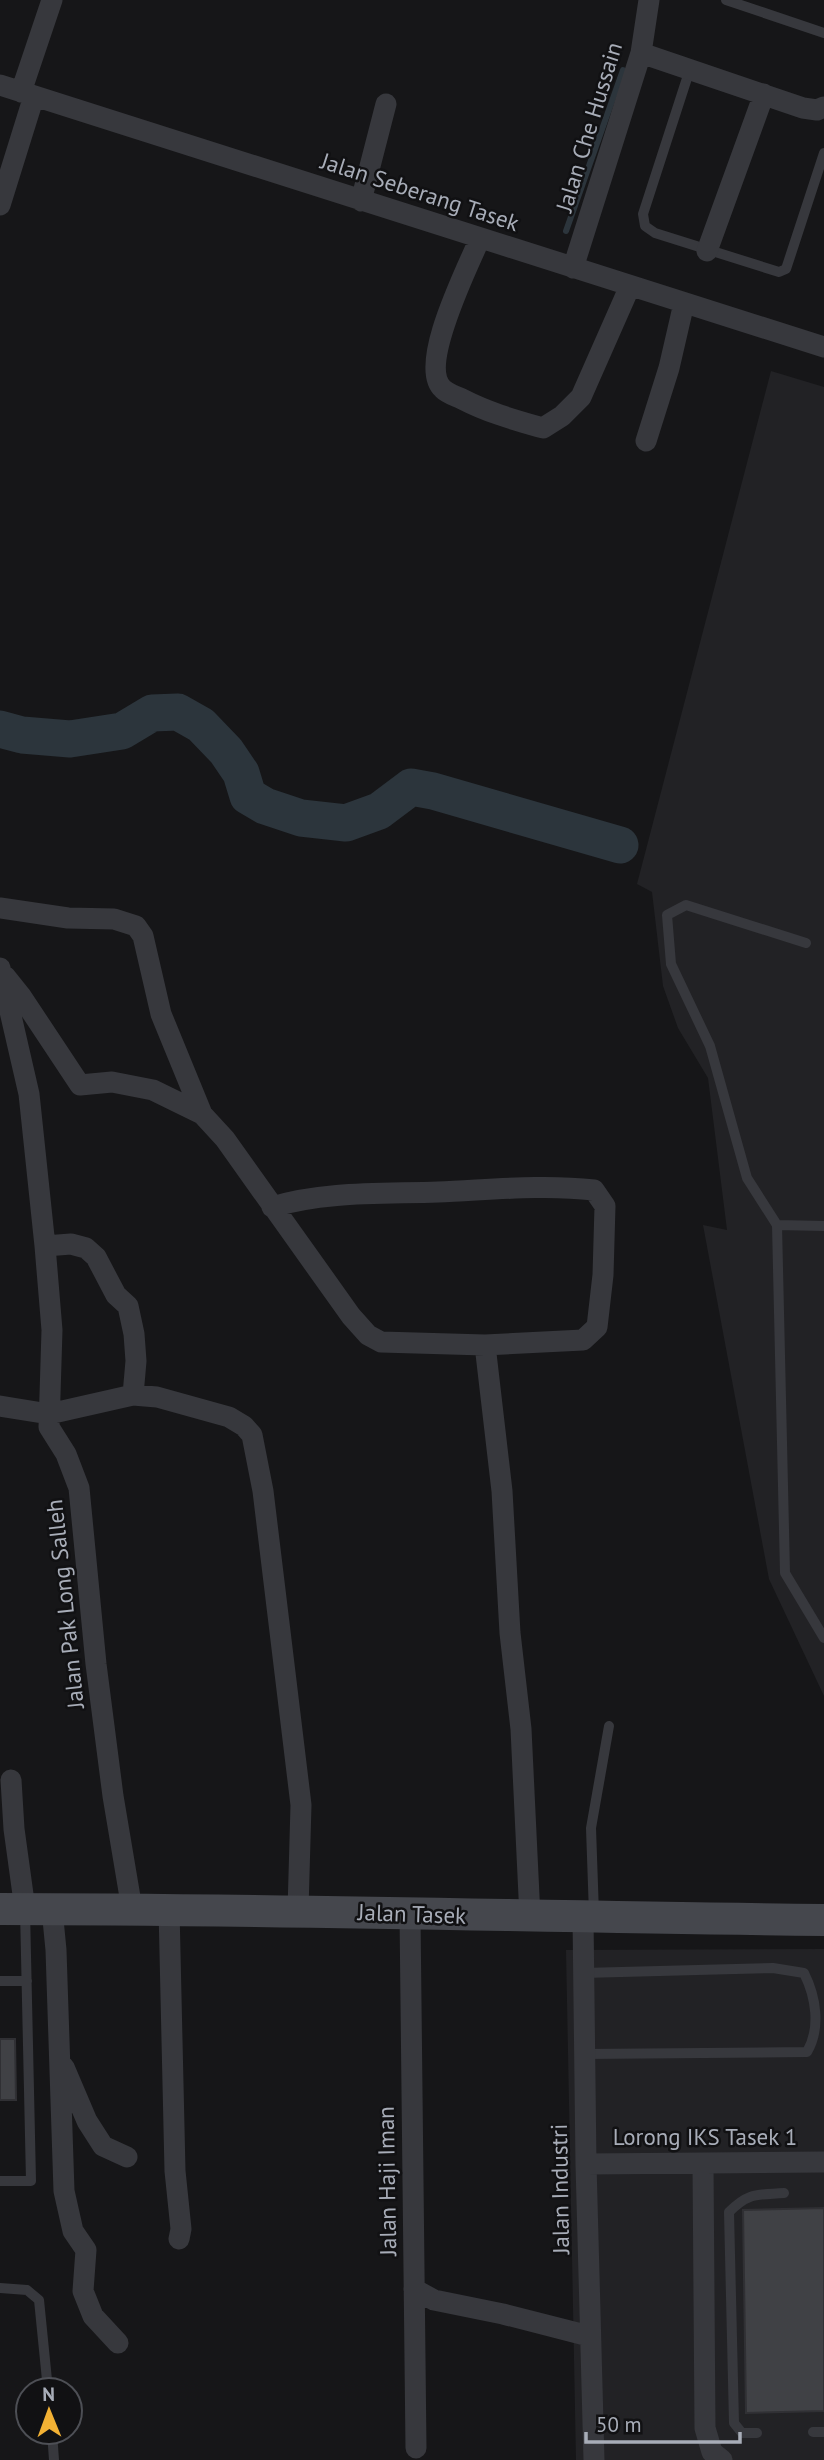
<svg xmlns="http://www.w3.org/2000/svg" width="824" height="2460" font-family="'PT Sans',sans-serif">
<rect width="100%" height="100%" fill="#161618"/>
<path fill="#222225" d="M771,371L824,387V1696L769,1579L703,1225L727,1230L708,1078L678,1028L663,986L652,892L637,884Z
M824,1949V2460H576L566,1950Z"/>
<g fill="none" stroke-linecap="round" stroke-linejoin="round">
<path stroke="#2c353c" stroke-width="6" d="M566,231L623,70"/>
<path stroke="#2c353c" stroke-width="37" d="M0,729L22,735L70,739L122,731L152,713L178,712L201,725L226,751L241,773L248,796L265,806L301,818L346,823L379,811L411,787L433,791L620,845"/>
</g>
<path fill="#404145" stroke="#303034" stroke-width="2" d="M0,2039H15L16,2100H0Z
M824,2208V2411L746,2413L743,2210Z"/>
<g fill="none" stroke-linecap="round" stroke-linejoin="round">
<path stroke="#37383d" stroke-width="10" d="M726,0L824,33
M690,69L643,214L645,226L655,233L779,272L786,269L824,153
M806,943L686,905L667,915L671,964L710,1046L747,1178L777,1225L785,1573L824,1638
M777,1225L824,1226
M594,1914L591,1828L609,1726
M583,1973L773,1968L804,1973C816,1997 821,2028 807,2052L584,2054
M0,1981H27
M0,2181H31L25,1910
M0,2288L27,2290L39,2300L48,2390
M52,2432L54,2460
M813,2432H824
M757,2433H742L734,2423L729,2212C749,2192 757,2195 784,2193"/>
<path stroke="#37383d" stroke-width="21" d="M641,53L803,108L817,110L824,107
M0,85L824,347
M21,92L52,0
M361,201L386,104
M0,205L34,96
M480,238C468,267 417,366 443,389C448,394 456,396 462,399C489,413 515,420 543,428L562,416L581,397L630,286
M707,251L764,94
M573,268L641,53L649,0
M646,441L669,368L684,303
M0,908L68,918L114,919L136,926L143,936L161,1014L202,1114L225,1139L351,1316L368,1335L381,1342L485,1345L502,1491L510,1633L521,1729L530,1917
M0,968L29,1094L45,1246L52,1330L49,1427L66,1454L79,1488L96,1664L113,1796L132,1909
M5,976L21,996L80,1085L112,1082L153,1090L202,1114
M272,1207C325,1191 383,1194 438,1192C489,1190 543,1184 594,1190L605,1206L603,1275L597,1327L583,1340L485,1345
M45,1246L71,1244L86,1248L96,1257L116,1295L128,1306L134,1334L136,1361L133,1395
M0,1406L49,1414L133,1395L157,1397L229,1417L244,1426L252,1435L263,1491L301,1805L298,1910
M11,1780L14,1829L25,1909
M52,1909L56,1950L64,2191L73,2231L86,2250L83,2291L93,2316L118,2343
M169,1909L175,2171L181,2229L179,2239
M410,1914L416,2448
M583,1917L586,2164L594,2460
M64,2067L87,2121L103,2146L127,2157
M586,2164L824,2162
M703,2164L705,2428L712,2452L722,2460
M414,2289L434,2300L503,2314L589,2336"/>
<path stroke="#45474d" stroke-width="32" d="M0,1909C275,1909 549,1917 824,1920"/>
</g>
<g text-anchor="middle" stroke-width="5" stroke-linejoin="round" paint-order="stroke">
<g font-size="23" fill="#a8adb8" stroke="#111113">
<text transform="translate(589 127) rotate(-73)" y="8">Jalan Che Hussain</text>
<text transform="translate(420 192) rotate(18)" y="8">Jalan Seberang Tasek</text>
<text transform="translate(65 1604) rotate(-96)" y="8">Jalan Pak Long Salleh</text>
<text transform="translate(412 1914) rotate(2)" y="8">Jalan Tasek</text>
<text x="705" y="2145">Lorong IKS Tasek 1</text>
<text transform="translate(387 2181) rotate(-91)" y="8">Jalan Haji Iman</text>
<text transform="translate(560 2189) rotate(-91)" y="8">Jalan Industri</text>
</g>
</g>
<g transform="translate(49 2411) rotate(359)"><circle r="33" fill="#111113" stroke="#4d4f55" stroke-width="2"/>
<path d="M0-5L12 26L0 18L-12 26Z" fill="#f2b134"/>
<text y="-10" font-size="19" font-weight="bold" text-anchor="middle" fill="#a8adb8">N</text>
</g>
<path d="M586 2432v10h154v-10" fill="none" stroke="#a8adb8" stroke-width="3.5"/>
<text x="596" y="2432" font-size="21" fill="#a8adb8" stroke="#111113" stroke-width="5" paint-order="stroke">50 m</text>
</svg>
